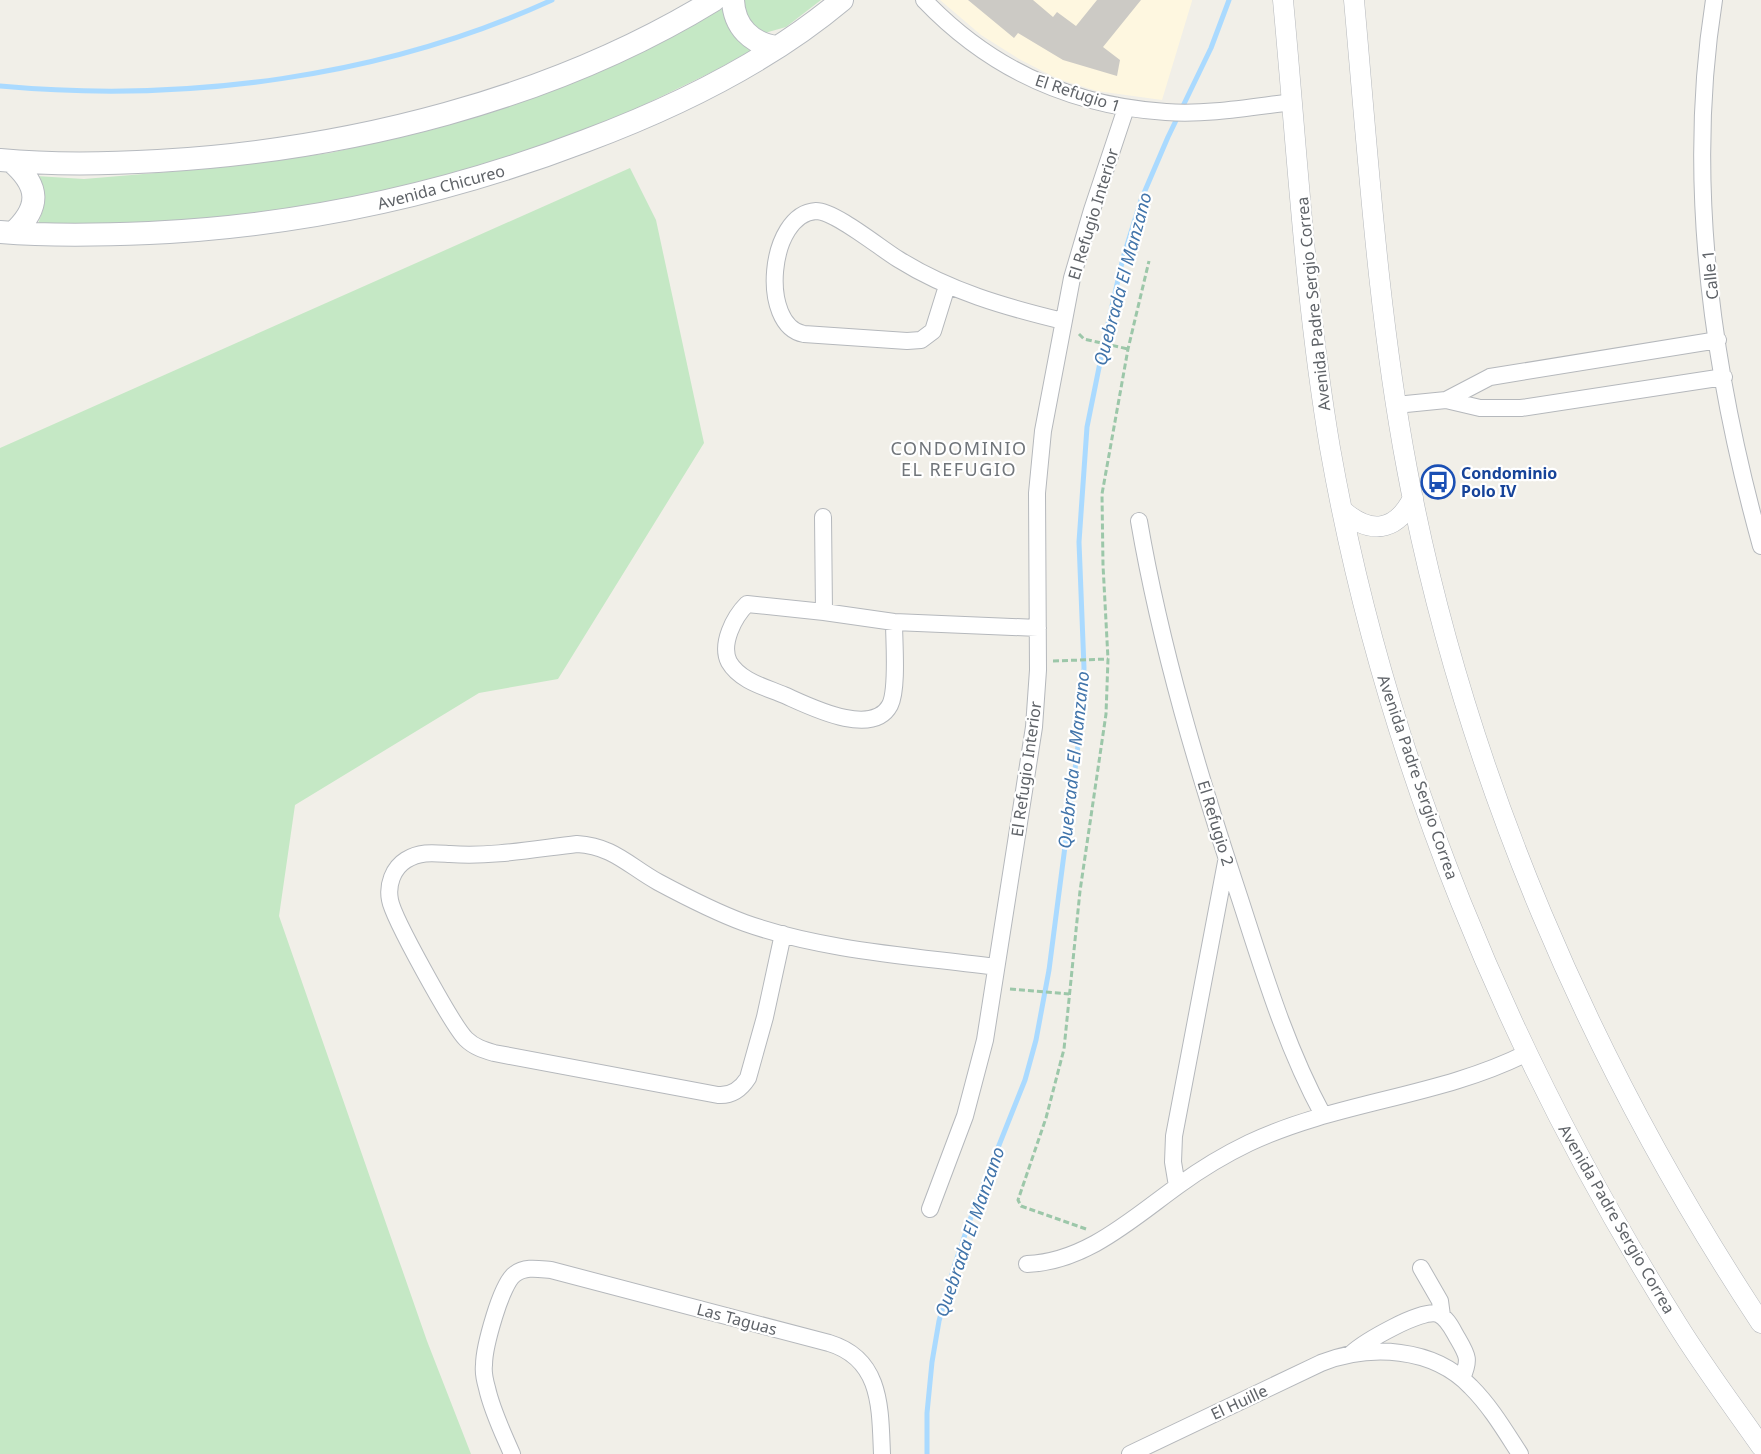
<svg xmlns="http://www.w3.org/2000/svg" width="1761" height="1454" font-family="'Noto Sans',sans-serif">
<rect width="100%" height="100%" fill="#f1efe8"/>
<path fill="#fef7e0" d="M940,0H1192V1L1162,100L1097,91L1058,79L1019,59L981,35Z"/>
<path fill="#c5e8c5" d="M740,0H821L786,27L761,34H757Z
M726,6L744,45L752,50L714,71L598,127L451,178L335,201L257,213L184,220L112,224H38L43,210L36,176L84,179L203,169L330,153L422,132L534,97L634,56Z
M630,168L656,220L704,443L558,679L479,693L295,805L279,916L427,1341L471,1454H0V448Z"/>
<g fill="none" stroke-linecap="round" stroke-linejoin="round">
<path stroke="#aadaff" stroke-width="5" d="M0,86C185,103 382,78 552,0
M927,1454V1413L932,1362L939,1321L954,1267L974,1208L1025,1080L1036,1040L1049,970L1082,715L1084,668L1079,542L1087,427L1107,328L1123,258L1141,200L1168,137L1211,48L1229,0"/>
</g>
<path fill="#cccac5" d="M968,0H1033L1053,17L1057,12L1076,26L1097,0H1141L1103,47L1120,60L1117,76L1063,60L1018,33L1014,38Z"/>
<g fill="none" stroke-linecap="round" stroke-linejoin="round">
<g stroke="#b5b8bc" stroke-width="18">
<path id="minor" d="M924,0C989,68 1071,106 1166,112C1208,115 1251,107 1293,102
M1714,0C1685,182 1712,370 1761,546
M947,286L933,331L921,340L907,341L804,334C759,326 768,214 816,211C835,211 880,248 898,259C949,291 1005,307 1063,321
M1446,400L1490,377L1718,340
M1396,405L1446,400L1480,408H1521L1724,377
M823,517L824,612
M1139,521C1161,649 1199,775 1240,899C1264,973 1286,1047 1323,1115
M894,622C894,642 898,689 890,705C872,739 807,705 784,695C765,687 740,681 729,662C720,644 734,617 747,604L824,612L894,622L1038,628
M783,934L765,1017L748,1078C741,1089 731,1096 718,1095L494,1053C484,1050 474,1047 466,1039C453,1026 393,918 390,900C387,885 393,868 406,860C420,851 434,853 450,854C493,857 534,849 577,844C613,846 629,866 658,882C686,897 715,912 745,923C824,951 913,956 996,967
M1177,1186L1173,1162L1174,1136L1226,862
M930,1209L965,1116L985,1040L1034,727L1038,670L1037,493L1043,431L1072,278L1092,210L1126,108
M1027,1264C1086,1262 1133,1218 1179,1185C1201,1169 1224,1155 1249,1143C1338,1101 1440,1097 1527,1053
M1421,1268L1440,1301L1442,1316
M1351,1354C1364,1342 1422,1308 1438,1314C1448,1318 1453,1331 1458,1339C1468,1356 1470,1360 1462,1378
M512,1454C503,1433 492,1411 487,1388C485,1381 483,1372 484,1365C484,1348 501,1283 515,1274C525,1266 539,1269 551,1270L829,1343C882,1359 880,1408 882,1454
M1130,1454L1321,1363C1370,1344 1433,1347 1471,1387C1491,1407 1505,1431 1520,1454"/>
</g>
<g stroke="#b5b8bc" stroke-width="21">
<path id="tertiary" d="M1283,0C1297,149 1305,300 1330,448C1385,760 1509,1057 1677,1324C1703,1366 1733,1406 1761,1446
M1354,0C1368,156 1378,315 1407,469C1464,773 1591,1066 1761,1323
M1342,510C1370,535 1396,532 1413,498"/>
</g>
<g stroke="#b6babf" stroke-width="24">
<path id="secondary" d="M733,0C734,27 752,44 777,47
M0,160C53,165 106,164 158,161C348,150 551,100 714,0
M11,161C40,186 41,207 13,233
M0,232C49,236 100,235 149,233C300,226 444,195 585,141C676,107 767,63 842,0"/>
</g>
<path stroke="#9cc7a9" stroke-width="3" stroke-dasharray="6 3" stroke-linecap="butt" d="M1079,334L1084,339L1128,349
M1053,661L1108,659
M1010,989L1069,994
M1086,1229L1021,1206L1018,1200L1046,1118L1064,1049L1080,891L1106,714L1108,659L1103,565L1102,494L1128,349L1149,261"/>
<use href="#minor" stroke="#fff" stroke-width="16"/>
<use href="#tertiary" stroke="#fff" stroke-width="20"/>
<use href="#secondary" stroke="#fff" stroke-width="22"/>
</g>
<defs>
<g id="bus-ring" transform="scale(1.725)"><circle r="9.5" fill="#fff" stroke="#1a4fb4" stroke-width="1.5"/><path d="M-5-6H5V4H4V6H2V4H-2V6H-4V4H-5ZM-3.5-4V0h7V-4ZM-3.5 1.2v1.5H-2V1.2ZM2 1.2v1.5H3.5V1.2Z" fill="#1a4fb4"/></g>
</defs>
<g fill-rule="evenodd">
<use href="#bus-ring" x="1438" y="482"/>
</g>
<g text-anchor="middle" stroke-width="4.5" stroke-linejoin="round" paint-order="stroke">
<g font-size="16" fill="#5f6368" stroke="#fff">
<text transform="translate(1078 93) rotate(18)" y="6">El Refugio 1</text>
<text transform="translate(441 187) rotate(-15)" y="6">Avenida Chicureo</text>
<text transform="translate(1093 214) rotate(-73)" y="6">El Refugio Interior</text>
<text transform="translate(1710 275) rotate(-96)" y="6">Calle 1</text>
<text transform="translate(1313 304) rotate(-96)" y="6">Avenida Padre Sergio Correa</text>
<text transform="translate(1026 769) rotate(-82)" y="6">El Refugio Interior</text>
<text transform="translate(1418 777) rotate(71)" y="6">Avenida Padre Sergio Correa</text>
<text transform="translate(1216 823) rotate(73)" y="6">El Refugio 2</text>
<text transform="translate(1617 1219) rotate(60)" y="6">Avenida Padre Sergio Correa</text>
<text transform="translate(737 1319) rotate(15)" y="6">Las Taguas</text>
<text transform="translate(1239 1402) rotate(-25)" y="6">El Huille</text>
</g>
<g font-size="16" font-weight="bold" fill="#164399" stroke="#fff" text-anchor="start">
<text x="1461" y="479">Condominio<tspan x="1461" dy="18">Polo IV</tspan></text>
</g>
<g font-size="18" font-style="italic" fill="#4174aa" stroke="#fff">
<text transform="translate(1123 279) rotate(-75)" y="6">Quebrada El Manzano</text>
<text transform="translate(1074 760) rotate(-84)" y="6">Quebrada El Manzano</text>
<text transform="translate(970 1232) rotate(-71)" y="6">Quebrada El Manzano</text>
</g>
<g font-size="18" letter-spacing="1.5" fill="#70757a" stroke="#fff">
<text x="959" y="455">CONDOMINIO<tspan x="959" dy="21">EL REFUGIO</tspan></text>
</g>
</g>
</svg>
